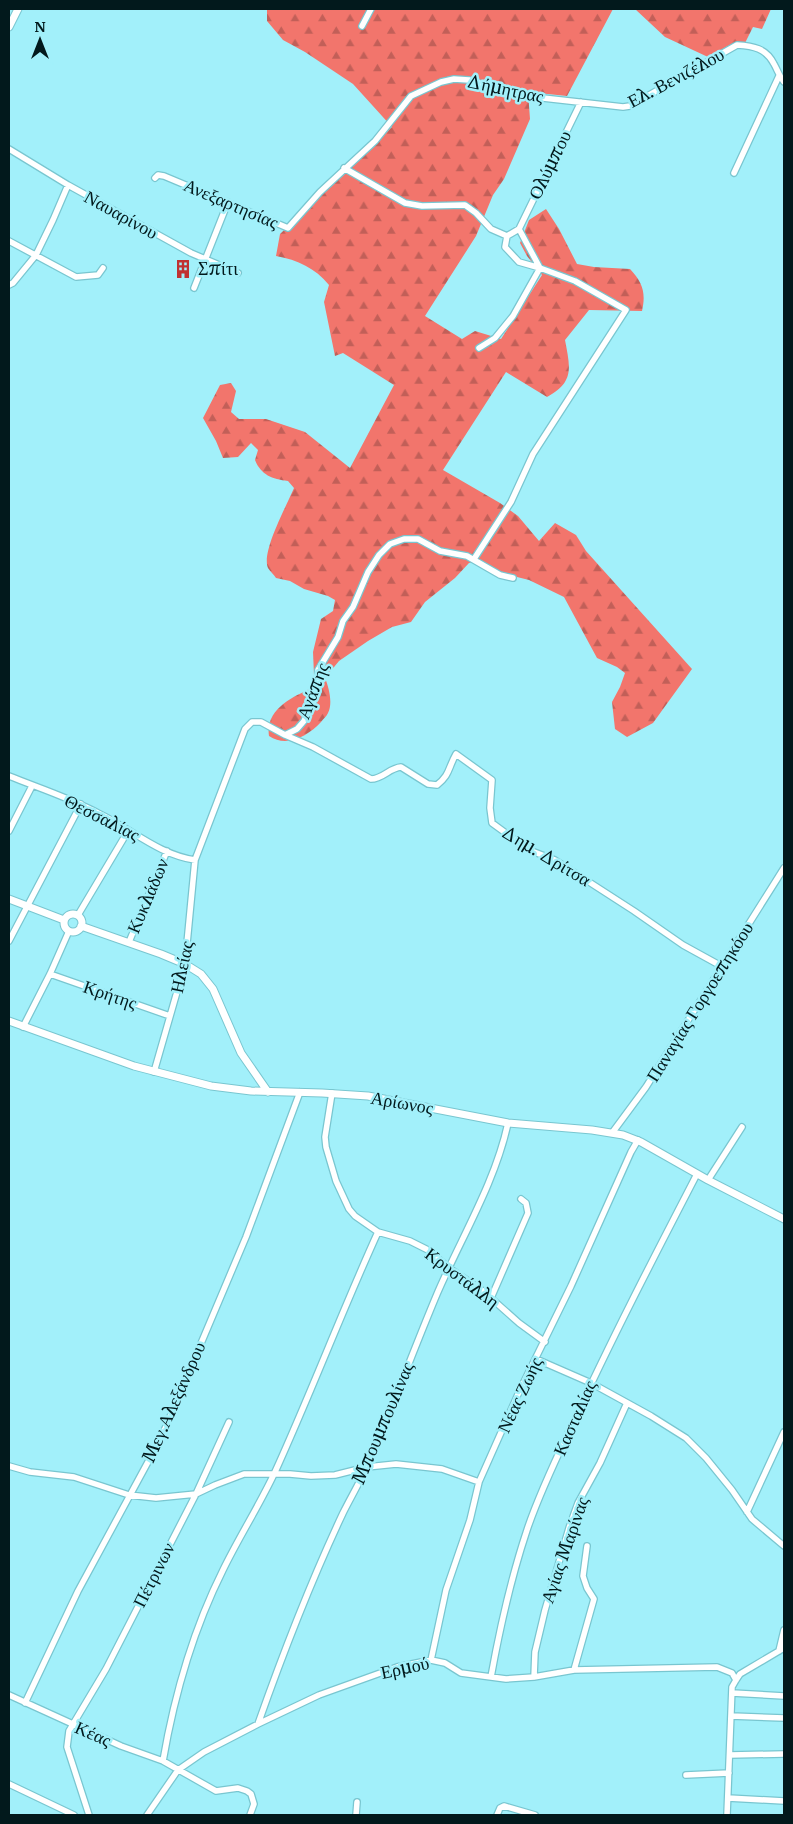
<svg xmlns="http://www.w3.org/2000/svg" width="793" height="1824" font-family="Merriweather,serif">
<defs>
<pattern id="forest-firs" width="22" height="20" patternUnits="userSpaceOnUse" patternTransform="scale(1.25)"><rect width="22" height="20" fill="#f2756c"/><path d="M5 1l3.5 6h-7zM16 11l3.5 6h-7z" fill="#c25f58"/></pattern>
</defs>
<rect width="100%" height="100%" fill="#a2f0fa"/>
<path fill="url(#forest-firs)" d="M267,9H613L567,96L528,92L530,119L504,179L493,195L476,236L425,316L462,339L475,331L501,339L542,275L527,256L520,243L529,220L546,209L559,229L577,264L594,267L630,269C643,283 646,293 642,311L589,310L565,340C570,367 575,382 547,397L506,372L443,470L500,503L518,516L539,541L555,523L576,535L586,551L692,669L653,723L627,737L615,729L612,702L620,687L625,673L617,667L597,658L564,597L529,580L501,573L480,560L469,563L455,578L425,602L411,622L392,627L368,641L339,661L325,678C329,688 333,703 328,713C327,716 323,719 321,722C308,736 287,748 269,736C265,710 292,697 312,688L314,675L313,652L321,619L333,611L335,600L328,596L304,589L290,581L276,578C274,575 270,571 268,568C261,552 287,505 294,488L288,481C272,479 261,475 255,460L258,450L251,443L238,457L223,458L216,441L203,418L220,385L231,383L236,391L231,412L239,419H266L305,432L350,468L394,385L343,353L335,356L324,302L329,285C315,268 298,260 276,256L280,234L392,127L353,84L305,52L283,40L267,21Z
M635,9H771L762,29L753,27L745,43L728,46L708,57L665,37Z"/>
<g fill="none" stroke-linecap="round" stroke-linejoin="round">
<g stroke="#79c6d0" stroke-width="8">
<path id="minor" d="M362,26L371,9
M9,149L68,185L191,253L238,273
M344,168L405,203L422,206L465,205L476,213L491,229L507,236L519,229L540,268L575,281L626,310L533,454L511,502L474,559
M734,173L779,76
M155,178L158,175L164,176L288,228L320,192L375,141L411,96L441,82L454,79L469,80L498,89L534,97L623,107L630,106L737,45C753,46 766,48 774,64C778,71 779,76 784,82
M519,229L581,102
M9,241L76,277L98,275L103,268
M9,285L13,283L36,255L53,220L68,185
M194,288L228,202
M479,348L495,338L513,316L540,268L519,262L505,247L507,236
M285,735L313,747L371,779C383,779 389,768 401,767L428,784L437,785C450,775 448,768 456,754L492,780L490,808L492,823L529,850L555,860L634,911L683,945L723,967
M9,776C39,788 70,798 98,813C130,828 159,855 195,860
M9,831L32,786
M78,915L128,831
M9,941L81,804
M129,942L167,851
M50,974L170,1016
M23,1027L50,974L69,931
M154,1072L185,964L195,860L245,729L252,722H261L285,735L297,729L304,721L318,691V670L338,637L343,621L353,607L368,572L379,555L390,544L404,539H418L440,551L467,556L500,575L513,578
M332,1093L325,1137L326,1147L336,1181L349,1209L355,1216L378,1232L410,1241L428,1250L449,1268L483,1291L519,1323L545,1342
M612,1133L646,1087L784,868
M708,1180L742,1127
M491,1298L528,1213L526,1203L521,1199
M536,1359L591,1383L651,1416L686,1438L706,1458L732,1490L752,1519L784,1546
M9,1466L30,1472L74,1477L129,1495L156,1498L196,1494L215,1485L244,1474H290L311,1476L335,1475L367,1467L396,1464L442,1469L479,1482
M747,1512L784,1432
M779,1651L784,1630
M431,1660L446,1590L470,1520L479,1482L519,1392L571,1286L631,1152L638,1140
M574,1670L594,1599L587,1588L583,1576L587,1546
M491,1677C500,1627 511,1578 527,1530C539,1494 556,1459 572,1425C611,1340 654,1257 697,1174
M534,1677L535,1652L545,1610L569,1528L578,1503L600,1463L627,1403
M732,1693L784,1696
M9,1695L121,1746L163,1761L216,1791L238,1788L247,1791L251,1794L254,1804L250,1815
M25,1703L78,1591L161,1438L246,1237L300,1092
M731,1716L784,1718
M258,1724C283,1653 311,1581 343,1513C351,1497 360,1482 367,1466C392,1409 413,1351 437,1294C461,1238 495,1183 508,1123
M730,1755L784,1754
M163,1761C174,1697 194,1628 223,1570C239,1537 259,1506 275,1472C311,1393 342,1311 378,1232
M686,1775L729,1773
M9,1784L74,1815
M728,1798L784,1801
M89,1815L67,1747L69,1731L106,1669L196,1494L229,1422
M147,1815L178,1770L204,1752L258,1724L319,1695L397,1667L431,1660L445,1663L461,1673L506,1679L534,1677L574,1670L717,1667L732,1673L736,1680
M356,1815L357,1802
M497,1815L500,1808L504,1806L535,1815
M727,1815L732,1687L736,1680L740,1674L784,1648"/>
</g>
<g stroke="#79c6d0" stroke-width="9">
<path id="tertiary" d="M9,27L18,9
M9,899L64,920
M64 923a9 9 0 1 1 18 0a9 9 0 1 1-18 0Z
M81,926L161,954L185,964L201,974L213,989L241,1053L268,1092
M9,1021L134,1066L211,1086L251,1091L322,1093L368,1096L508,1123L592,1130L623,1135L641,1142L708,1180L784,1219"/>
</g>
<use href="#minor" stroke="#fff" stroke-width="5.5"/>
<use href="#tertiary" stroke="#fff" stroke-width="7"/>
</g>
<defs>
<g id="building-bare" transform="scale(1.5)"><path d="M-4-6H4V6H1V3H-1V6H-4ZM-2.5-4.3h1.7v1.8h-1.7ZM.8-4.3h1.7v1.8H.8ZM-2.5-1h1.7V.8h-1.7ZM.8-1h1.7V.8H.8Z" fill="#c03131" stroke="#a2f0fa" stroke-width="2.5" paint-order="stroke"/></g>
</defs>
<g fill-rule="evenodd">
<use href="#building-bare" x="183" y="269"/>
</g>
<g text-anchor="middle" stroke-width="5" stroke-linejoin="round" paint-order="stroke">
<g font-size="18" fill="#02191c" stroke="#a2f0fa">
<text transform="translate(676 78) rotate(-28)" y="6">Ελ. Βενιζέλου</text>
<text transform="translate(505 89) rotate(12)" y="6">Δήμητρας</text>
<text transform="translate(550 165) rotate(-64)" y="6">Ολύμπου</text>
<text transform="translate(231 204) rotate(23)" y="6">Ανεξαρτησίας</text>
<text transform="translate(121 215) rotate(29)" y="6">Ναυαρίνου</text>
<text transform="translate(313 691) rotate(-69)" y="6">Αγάπης</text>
<text transform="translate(102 818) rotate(27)" y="6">Θεσσαλίας</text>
<text transform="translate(546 856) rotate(31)" y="6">Δημ. Δρίτσα</text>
<text transform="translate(148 896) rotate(-67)" y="6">Κυκλάδων</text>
<text transform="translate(182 967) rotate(-78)" y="6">Ηλείας</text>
<text transform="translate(110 995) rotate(19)" y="6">Κρήτης</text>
<text transform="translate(700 1002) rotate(-58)" y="6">Παναγίας Γοργοεπηκόου</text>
<text transform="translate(402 1103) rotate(10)" y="6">Αρίωνος</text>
<text transform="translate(462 1278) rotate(37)" y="6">Κρυστάλλη</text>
<text transform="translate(520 1395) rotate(-65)" y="6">Νέας Ζωής</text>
<text transform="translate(174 1402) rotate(-66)" y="6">Μεγ.Αλεξάνδρου</text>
<text transform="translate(575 1418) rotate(-66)" y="6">Κασταλίας</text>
<text transform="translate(383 1423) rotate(-67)" y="6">Μπουμπουλίνας</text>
<text transform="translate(565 1550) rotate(-71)" y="6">Αγίας Μαρίνας</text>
<text transform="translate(154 1575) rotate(-63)" y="6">Πέτρινων</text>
<text transform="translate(405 1668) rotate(-12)" y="6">Ερμού</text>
<text transform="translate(93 1734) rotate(24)" y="6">Κέας</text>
</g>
<g font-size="18" fill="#02191c" stroke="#a2f0fa" text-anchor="start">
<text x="198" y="275">Σπίτι</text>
</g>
</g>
<rect width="793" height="1824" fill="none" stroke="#02191c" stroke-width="20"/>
<g transform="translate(40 40)" stroke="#a2f0fa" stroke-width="4" paint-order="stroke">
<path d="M0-4L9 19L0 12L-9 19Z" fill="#02191c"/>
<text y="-8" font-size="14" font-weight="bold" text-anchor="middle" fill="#02191c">N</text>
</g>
</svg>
